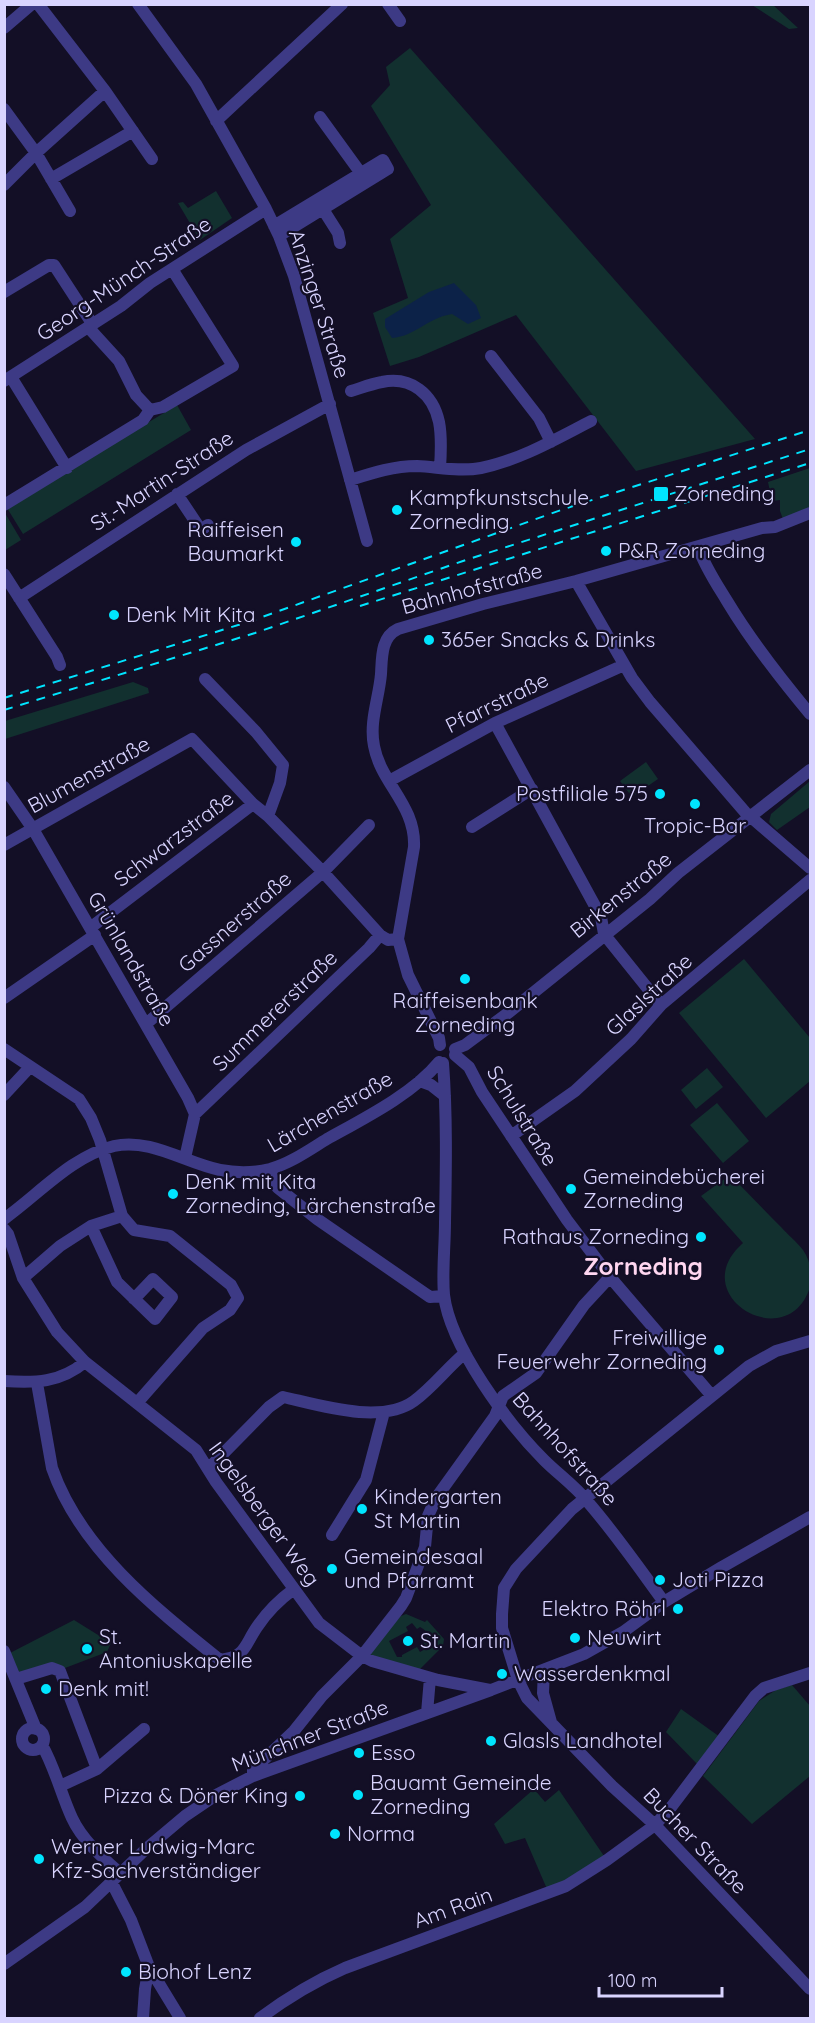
<svg xmlns="http://www.w3.org/2000/svg" width="815" height="2023" font-family="Quicksand,sans-serif">
<rect width="100%" height="100%" fill="#130f26"/>
<path fill="#12302f" fill-rule="evenodd" d="M752,5H773L798,28L789,29Z
M410,48L755,439L636,471L516,315L419,357L390,366L373,313L408,298L390,239L431,205L371,106L390,85L386,67Z
M216,191L232,218L200,240L178,203L183,202L188,208Z
M177,405L191,430L23,534L7,508Z
M810,468V509L783,519L780,511V500L772,501L768,482Z
M5,513L21,540L5,550H4Z
M133,682L148,688L149,693L5,739V721Z
M646,762L658,779L632,797L620,781Z
M810,781V807L777,830L769,822L771,814Z
M744,959L810,1038V1081L766,1118L679,1013Z
M707,1068L723,1087L696,1109L681,1090Z
M717,1103L749,1141L723,1163L690,1125Z
M730,1175C747,1192 764,1210 781,1227C788,1235 797,1242 803,1250C811,1261 813,1277 809,1290C785,1355 684,1295 743,1243L701,1196Z
M406,1614L425,1622L427,1620L444,1639L443,1646L418,1671L371,1655V1647L401,1616ZM412,1623L417,1629L420,1627C426,1630 428,1633 427,1640L423,1642L427,1648L420,1652L417,1647L402,1655V1657H397L389,1641L408,1631L406,1627Z
M74,1620L111,1643L107,1652L65,1668L19,1676L10,1653Z
M792,1685L810,1706V1776L752,1824L703,1776L759,1701L776,1690Z
M681,1709L720,1737L699,1766L666,1732Z
M534,1789L545,1802L559,1790L604,1856L568,1880L547,1889L525,1838L505,1844L494,1824Z"/>
<path fill="#0c2248" d="M454,283L476,305L481,318L468,324L452,314C427,318 416,336 392,338L385,327V319L429,292Z"/>
<g fill="none" stroke-linecap="round" stroke-linejoin="round">
<path stroke="#3d3a85" stroke-width="12" d="M38,4L105,91L152,159
M138,4L196,84L266,209L279,236L294,276L367,541
M388,4L400,21
M4,28L32,4
M4,109L36,153L70,211
M320,117L365,179
M216,121L342,4
M51,179L133,131
M4,185L36,153L105,91
M319,203L338,233L340,243
M274,226L383,160L388,169L279,236
M4,292L49,265H54L93,325
M88,327L119,361L136,395L150,410
M491,356L539,418L551,442
M11,377L67,468
M4,381L121,306L150,283L266,209
M351,391C361,388 371,384 382,382C411,376 433,394 439,422C442,437 441,453 440,468
M350,480C372,473 393,466 417,466C438,467 460,472 481,468C520,460 556,439 591,421
M177,494L201,530L208,525
M4,505L143,420L150,410L163,407L233,366L172,269
M698,547C705,567 716,583 727,601C751,641 780,678 810,714
M4,574L57,657L60,665
M576,581L632,678L650,702L745,812L810,868
M19,598L246,450L330,404
M205,679L256,732L283,765L280,783L268,816
M495,723L601,917L604,934L661,1005
M389,781L495,723L624,665
M4,787L33,829L188,1098L195,1114L185,1158
M472,827L532,789
M4,845L192,739L253,804L268,816L323,872L380,935L388,940L398,939
M90,928L253,804
M4,998L95,935
M146,1024L323,872L369,825
M440,1045L439,1038L408,975L398,939L414,847C416,805 381,784 374,746C369,722 379,698 381,674C382,657 381,637 398,629L483,604L576,581L762,528L775,527L810,513
M4,1049L79,1099L91,1118L100,1140L122,1216L134,1230L170,1236L231,1285L238,1298L230,1310L203,1328L137,1403
M455,1049L465,1045L508,1013L650,899L678,873L810,770
M455,1055L469,1067L482,1092L567,1220L610,1277L712,1396
M443,1063C447,1115 446,1169 445,1222C445,1246 442,1271 444,1295C450,1346 508,1424 544,1460C558,1474 575,1486 587,1501C615,1533 639,1568 664,1602
M420,1081L431,1085L445,1096
M4,1095L30,1067
M195,1114L369,948L380,935
M511,1136L575,1091L631,1039L661,1005L810,880
M270,1169L274,1184L278,1188L317,1219L430,1297L444,1296
M4,1219C39,1194 72,1156 114,1146C151,1138 185,1163 220,1170C236,1173 254,1173 270,1169C291,1163 309,1150 327,1139C363,1119 413,1094 439,1062
M91,1226L117,1282L155,1319L172,1297L153,1279L134,1299
M4,1229L8,1234L23,1278L57,1332L85,1362L196,1450L216,1482L319,1623L362,1656L372,1661L438,1680L490,1690
M23,1278L60,1246L91,1226L122,1216
M810,1341L776,1351L749,1366L572,1509L516,1569L504,1588L502,1614V1628L518,1680L527,1698L612,1786L655,1825L810,1989
M4,1381C35,1383 60,1383 85,1362
M37,1383L52,1468C80,1549 155,1608 220,1660C246,1657 244,1646 257,1627C267,1612 279,1600 294,1589
M208,1469L269,1407L283,1397C319,1405 381,1425 414,1401C433,1387 447,1368 465,1353
M332,1535L366,1480L384,1412
M4,1651L36,1729
M544,1670L543,1693L551,1722
M16,1679L52,1668L60,1671L97,1769
M427,1713L430,1678
M22 1739a11 11 0 1 1 22 0a11 11 0 1 1-22 0Z
M42,1745C55,1768 61,1794 72,1818C82,1840 103,1858 121,1874
M253,1776V1770L294,1731L322,1696L362,1656L401,1606L406,1598L425,1547L428,1516L436,1498L495,1416L503,1396L536,1373L584,1305L610,1277
M60,1786L97,1769L144,1729
M112,1883L131,1920L149,1967L180,2018
M4,1964L85,1907L147,1848L185,1816L216,1795L253,1776L491,1690L584,1654L623,1632L664,1602L722,1567L810,1517
M143,2018L145,1989L149,1967
M260,2018C287,1998 315,1981 345,1968L566,1886L607,1860L655,1825L672,1806L755,1696L764,1688L810,1673"/>
<path stroke="#00e5ff" stroke-width="2" stroke-dasharray="9 8" stroke-linecap="butt" d="M360,606L810,463
M4,698L251,621L564,509L810,430
M4,710L255,633L463,561L810,449"/>
</g>
<g fill="#00e5ff" stroke="#130f26" stroke-width="2">
<rect x="653" y="486" width="16" height="16" rx="3"/>
<circle cx="397" cy="510" r="6"/>
<circle cx="296" cy="542" r="6"/>
<circle cx="606" cy="551" r="6"/>
<circle cx="114" cy="615" r="6"/>
<circle cx="429" cy="640" r="6"/>
<circle cx="660" cy="794" r="6"/>
<circle cx="695" cy="804" r="6"/>
<circle cx="465" cy="979" r="6"/>
<circle cx="571" cy="1189" r="6"/>
<circle cx="173" cy="1194" r="6"/>
<circle cx="701" cy="1237" r="6"/>
<circle cx="719" cy="1350" r="6"/>
<circle cx="362" cy="1509" r="6"/>
<circle cx="332" cy="1569" r="6"/>
<circle cx="660" cy="1580" r="6"/>
<circle cx="678" cy="1609" r="6"/>
<circle cx="575" cy="1638" r="6"/>
<circle cx="408" cy="1641" r="6"/>
<circle cx="87" cy="1649" r="6"/>
<circle cx="502" cy="1674" r="6"/>
<circle cx="46" cy="1689" r="6"/>
<circle cx="491" cy="1741" r="6"/>
<circle cx="359" cy="1753" r="6"/>
<circle cx="358" cy="1795" r="6"/>
<circle cx="300" cy="1796" r="6"/>
<circle cx="335" cy="1834" r="6"/>
<circle cx="39" cy="1859" r="6"/>
<circle cx="126" cy="1972" r="6"/>
</g>
<g text-anchor="middle" stroke-width="4.5" stroke-linejoin="round" paint-order="stroke">
<g font-size="21" fill="#d9d4ff" stroke="#130f26">
<text transform="translate(124 279) rotate(-34)" y="7">Georg-Münch-Straße</text>
<text transform="translate(319 304) rotate(72)" y="7">Anzinger Straße</text>
<text transform="translate(162 481) rotate(-33)" y="7">St.-Martin-Straße</text>
<text transform="translate(472 589) rotate(-15)" y="7">Bahnhofstraße</text>
<text transform="translate(497 703) rotate(-26)" y="7">Pfarrstraße</text>
<text transform="translate(89 775) rotate(-29)" y="7">Blumenstraße</text>
<text transform="translate(174 839) rotate(-37)" y="7">Schwarzstraße</text>
<text transform="translate(621 895) rotate(-39)" y="7">Birkenstraße</text>
<text transform="translate(235 922) rotate(-41)" y="7">Gassnerstraße</text>
<text transform="translate(131 959) rotate(60)" y="7">Grünlandstraße</text>
<text transform="translate(649 995) rotate(-43)" y="7">Glaslstraße</text>
<text transform="translate(275 1011) rotate(-44)" y="7">Summererstraße</text>
<text transform="translate(330 1112) rotate(-30)" y="7">Lärchenstraße</text>
<text transform="translate(522 1116) rotate(58)" y="7">Schulstraße</text>
<text transform="translate(565 1449) rotate(48)" y="7">Bahnhofstraße</text>
<text transform="translate(264 1514) rotate(54)" y="7">Ingelsberger Weg</text>
<text transform="translate(310 1736) rotate(-21)" y="7">Münchner Straße</text>
<text transform="translate(695 1841) rotate(46)" y="7">Bucher Straße</text>
<text transform="translate(453 1908) rotate(-20)" y="7">Am Rain</text>
</g>
<g font-size="21" fill="#d9d4ff" stroke="#130f26" text-anchor="start">
<text x="674" y="501">Zorneding</text>
<text x="409" y="505">Kampfkunstschule<tspan x="409" dy="24">Zorneding</tspan></text>
<text x="284" y="537" text-anchor="end">Raiffeisen<tspan x="284" dy="24">Baumarkt</tspan></text>
<text x="618" y="558">P&amp;R Zorneding</text>
<text x="126" y="622">Denk Mit Kita</text>
<text x="441" y="647">365er Snacks &amp; Drinks</text>
<text x="648" y="801" text-anchor="end">Postfiliale 575</text>
<text x="695" y="833" text-anchor="middle">Tropic-Bar</text>
<text x="465" y="1008" text-anchor="middle">Raiffeisenbank<tspan x="465" dy="24">Zorneding</tspan></text>
<text x="583" y="1184">Gemeindebücherei<tspan x="583" dy="24">Zorneding</tspan></text>
<text x="185" y="1189">Denk mit Kita<tspan x="185" dy="24">Zorneding, Lärchenstraße</tspan></text>
<text x="689" y="1244" text-anchor="end">Rathaus Zorneding</text>
<text x="707" y="1345" text-anchor="end">Freiwillige<tspan x="707" dy="24">Feuerwehr Zorneding</tspan></text>
<text x="374" y="1504">Kindergarten<tspan x="374" dy="24">St Martin</tspan></text>
<text x="344" y="1564">Gemeindesaal<tspan x="344" dy="24">und Pfarramt</tspan></text>
<text x="672" y="1587">Joti Pizza</text>
<text x="666" y="1616" text-anchor="end">Elektro Röhrl</text>
<text x="99" y="1644">St.<tspan x="99" dy="24">Antoniuskapelle</tspan></text>
<text x="587" y="1645">Neuwirt</text>
<text x="420" y="1648">St. Martin</text>
<text x="514" y="1681">Wasserdenkmal</text>
<text x="58" y="1696">Denk mit!</text>
<text x="503" y="1748">Glasls Landhotel</text>
<text x="371" y="1760">Esso</text>
<text x="370" y="1790">Bauamt Gemeinde<tspan x="370" dy="24">Zorneding</tspan></text>
<text x="288" y="1803" text-anchor="end">Pizza &amp; Döner King</text>
<text x="347" y="1841">Norma</text>
<text x="51" y="1854">Werner Ludwig-Marc<tspan x="51" dy="24">Kfz-Sachverständiger</tspan></text>
<text x="138" y="1979">Biohof Lenz</text>
</g>
<g font-size="24" font-weight="bold" fill="#ffd6f0" stroke="#130f26">
<text x="643" y="1275">Zorneding</text>
</g>
</g>
<rect width="815" height="2023" fill="none" stroke="#d9d4ff" stroke-width="12"/>
<path d="M599 1987v9h123v-9" fill="none" stroke="#d9d4ff" stroke-width="3"/>
<text x="608" y="1987" font-size="18" fill="#d9d4ff" stroke="#130f26" stroke-width="4.5" paint-order="stroke">100 m</text>
</svg>
